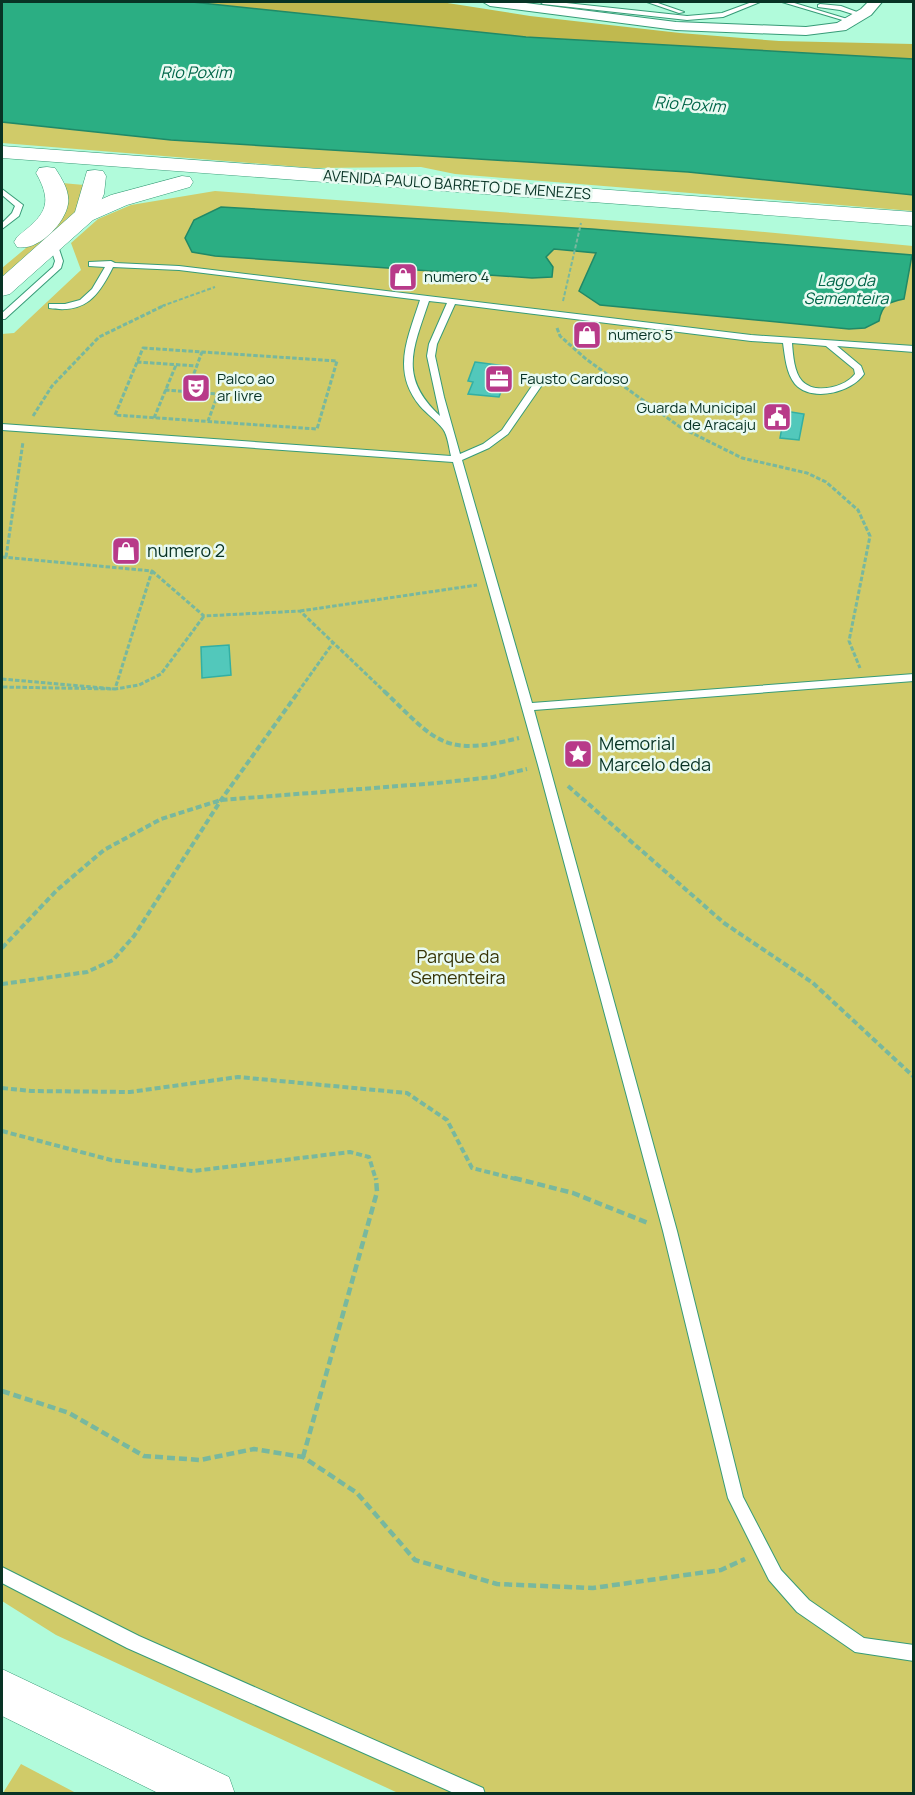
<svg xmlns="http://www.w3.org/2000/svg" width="915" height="1795" font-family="Manrope,sans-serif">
<rect width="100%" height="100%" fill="#b1fbdb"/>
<path fill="#d0cb69" d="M2,122L171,140L688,172L913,195V211L455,174L421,167L313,168L2,143Z
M62,183L84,185L81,204L72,216L2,277V268L44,233Z
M215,191L742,230L913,246V1793H398L56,1635L2,1601V334L14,333L81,270L71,243L98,219L131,205Z
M21,1764L76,1793H3Z"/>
<path fill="#c0b94f" d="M192,2H441L530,16L680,33L779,41L913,44V59L526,37Z"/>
<path fill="#2bae83" stroke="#208967" stroke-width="1.5" d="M2,2H192L526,37L913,59V195L688,172L171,140L2,122Z
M221,207L592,229L912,255L904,299C889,302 882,304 879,321L865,328L849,329L600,305L579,291L596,253L554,249L546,257L553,267L552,277L532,278L215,256L192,252L185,238L194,220Z"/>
<path fill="#52c8bb" stroke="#33afa3" stroke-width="1.5" d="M475,362L506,366L504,369L509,370L499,397L468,394L473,382L468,381Z
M785,411L804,414L799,440L780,438Z
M229,645L231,675L202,678L201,647Z"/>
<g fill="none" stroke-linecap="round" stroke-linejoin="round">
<g stroke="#379b77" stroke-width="2">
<path id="lane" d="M540,2H557L687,16L722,13L752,2H760L723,17L687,20L543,4Z
M647,2H655L684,12L679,13Z
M782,2H791L854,21L849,22Z
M820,4L841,6L865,15L862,17L840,10L818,7V5Z
M2,189L23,205L19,216L2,229V223L12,213L15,206L2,195Z
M50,241L57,243L63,261L61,268L5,319H2V313L53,267L55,261L49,243Z
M111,261L115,263L179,266L751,335L914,346V352L837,346L861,366L864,374C852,392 812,403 795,384C786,373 785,356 783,343L751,341L455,304L437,344L435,356L444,397L460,454L483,444L502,430L534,383L537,382L542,385L508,434L489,448L462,460L532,703L914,674V681L534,710L677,1231L743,1497L781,1570L809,1600L864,1638L914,1645V1661L855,1652L797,1612L769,1580L728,1498L663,1231L538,765L453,462L2,430V424L451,456C449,448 448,436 443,429C437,421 427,414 420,406C391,371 408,338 420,300L179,270L113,267C98,297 85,314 49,308V304H65L80,300L92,289L105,267L89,266V262ZM429,301L447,303L429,344L427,356L440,416C398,377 413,349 429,301ZM792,343L826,346L854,369L855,374C845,387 815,395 802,381C794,372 793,355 792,343Z
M2,1567L139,1636L483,1788L485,1794H456L127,1648L2,1583Z"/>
</g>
<g stroke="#379b77" stroke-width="2">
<path id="street" d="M483,2H518L676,22L806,27L837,23L861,9L868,2H882L871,15L846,30L806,35L676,30L490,6Z"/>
</g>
<g stroke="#379b77" stroke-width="1">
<path id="secondary" d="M47,167L55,168C62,179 70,191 68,204C65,224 37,252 17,247L14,242L17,237C43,216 55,206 36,173L39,168Z
M95,170L103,171L106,176L104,194L93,220L10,294L2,296V277L75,212L87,171Z
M2,1669L229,1777L235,1794H160L2,1716Z"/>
</g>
<g stroke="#379b77" stroke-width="1">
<path id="primary" d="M2,146L914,212V226L2,158Z
M182,176L190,177L193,182L190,187L127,205L93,220L85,222L77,220L74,215L77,210L111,195Z"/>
</g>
<path stroke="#78b89e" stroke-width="2" stroke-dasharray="4 2" stroke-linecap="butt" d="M563,301L581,223
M162,306L215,287"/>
<path stroke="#78b89e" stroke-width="3" stroke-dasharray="4.5 2" stroke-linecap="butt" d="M557,328L560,336L586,359L680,427L742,458L807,473L826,482L858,510L870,536L849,641L860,668
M143,348L337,361L317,429L115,415Z
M137,362L197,366
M165,390L218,394L208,421
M187,392L202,352
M33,416L52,386L99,337L165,305
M154,418L176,365
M2,557L152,571L115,689L139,685L161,674L204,616
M6,557L23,442
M152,571L204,616L300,611L385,692
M300,611L477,585
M2,679L115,689L2,687
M298,692L333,643"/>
<path stroke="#78b89e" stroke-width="4" stroke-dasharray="6 3" stroke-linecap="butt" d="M384,691C437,742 443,757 519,738
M568,786L724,923L813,983L914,1077
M2,948L57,890L104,850L161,819L221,800L437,783L493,777L527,769
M2,984L87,972L113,960L134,936L221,800L299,691
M2,1088L31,1091L130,1092L238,1077L407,1093L447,1120L472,1168L520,1180
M2,1131L111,1160L193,1171L350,1152L369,1157L376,1180"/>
<path stroke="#78b89e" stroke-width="4.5" stroke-dasharray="8 4" stroke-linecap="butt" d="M514,1178L573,1193L648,1223
M2,1391L69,1413L144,1456L200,1460L254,1449L303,1457L357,1493L415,1560L497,1584L593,1588L721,1570L745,1559
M303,1457L377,1192L376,1178"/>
<use href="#lane" fill="#fff" fill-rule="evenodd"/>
<use href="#street" fill="#fff" fill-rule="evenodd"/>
<use href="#secondary" fill="#fff" fill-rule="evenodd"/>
<use href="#primary" fill="#fff" fill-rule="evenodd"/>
</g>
<defs>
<g id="shop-square" transform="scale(1.5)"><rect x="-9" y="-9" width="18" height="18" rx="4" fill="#b83a89" stroke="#e9faf2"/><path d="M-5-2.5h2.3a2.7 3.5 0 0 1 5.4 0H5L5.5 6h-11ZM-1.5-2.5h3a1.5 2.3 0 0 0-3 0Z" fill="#fff"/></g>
<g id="office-square" transform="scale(1.5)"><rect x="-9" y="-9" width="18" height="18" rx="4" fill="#b83a89" stroke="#e9faf2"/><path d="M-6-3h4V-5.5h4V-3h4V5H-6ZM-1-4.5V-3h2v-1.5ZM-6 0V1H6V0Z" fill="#fff"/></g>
<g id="theatre-square" transform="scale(1.5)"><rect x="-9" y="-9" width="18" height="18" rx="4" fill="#b83a89" stroke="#e9faf2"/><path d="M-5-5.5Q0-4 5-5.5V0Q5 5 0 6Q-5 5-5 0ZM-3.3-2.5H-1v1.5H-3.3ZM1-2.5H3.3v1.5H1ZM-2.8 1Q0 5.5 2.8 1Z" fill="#fff"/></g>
<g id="civic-square" transform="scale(1.5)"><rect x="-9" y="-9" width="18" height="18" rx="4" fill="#b83a89" stroke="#e9faf2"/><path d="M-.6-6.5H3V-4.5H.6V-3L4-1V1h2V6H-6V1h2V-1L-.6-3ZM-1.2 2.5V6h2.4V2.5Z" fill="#fff"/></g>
<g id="sight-square" transform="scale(1.5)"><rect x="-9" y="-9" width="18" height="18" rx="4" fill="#b83a89" stroke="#e9faf2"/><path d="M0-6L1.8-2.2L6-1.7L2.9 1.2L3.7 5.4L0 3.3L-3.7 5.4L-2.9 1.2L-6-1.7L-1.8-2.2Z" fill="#fff"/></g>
</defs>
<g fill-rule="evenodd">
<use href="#shop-square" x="403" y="277"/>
<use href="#shop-square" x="587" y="335"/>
<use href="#office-square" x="499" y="379"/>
<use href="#theatre-square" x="196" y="388"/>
<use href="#civic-square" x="777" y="417"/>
<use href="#shop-square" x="126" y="551"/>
<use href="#sight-square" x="578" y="754"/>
</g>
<g text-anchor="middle" stroke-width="5" stroke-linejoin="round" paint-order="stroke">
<g font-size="15" fill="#083325" stroke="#e9faf2">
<text transform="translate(457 185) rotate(4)" y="5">AVENIDA PAULO BARRETO DE MENEZES</text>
</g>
<g font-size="15" fill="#083325" stroke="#e9faf2" text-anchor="start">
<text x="424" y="282">numero 4</text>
<text x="608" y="340">numero 5</text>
<text x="217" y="384">Palco ao<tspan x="217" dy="17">ar livre</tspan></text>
<text x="520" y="384">Fausto Cardoso</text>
<text x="756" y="413" text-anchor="end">Guarda Municipal<tspan x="756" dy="17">de Aracaju</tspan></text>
</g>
<g font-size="16" font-style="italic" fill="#006649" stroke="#e9faf2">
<text x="196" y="78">Rio Poxim</text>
<text transform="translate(690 104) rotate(4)" y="6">Rio Poxim</text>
<text x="846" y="286">Lago da<tspan x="846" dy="18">Sementeira</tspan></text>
</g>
<g font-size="18" fill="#083325" stroke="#e9faf2" text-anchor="start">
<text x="147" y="557">numero 2</text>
<text x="599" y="750">Memorial<tspan x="599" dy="21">Marcelo deda</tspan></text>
</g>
<g font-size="18" fill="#383507" stroke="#e9faf2">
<text x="458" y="963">Parque da<tspan x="458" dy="21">Sementeira</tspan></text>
</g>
</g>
<rect width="915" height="1795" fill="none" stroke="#083325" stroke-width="6"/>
</svg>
